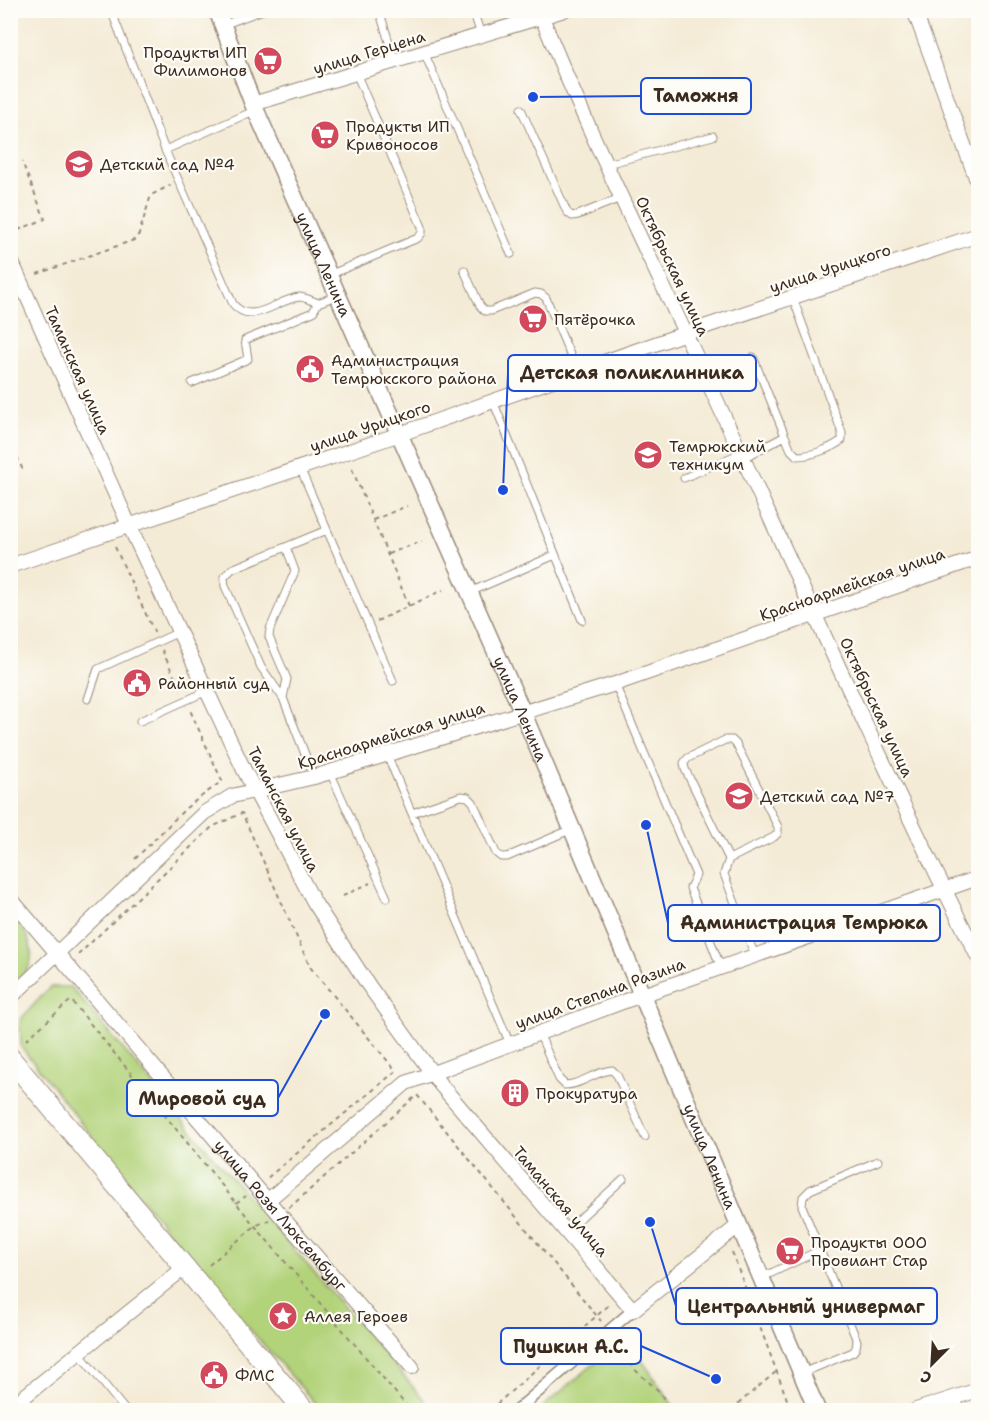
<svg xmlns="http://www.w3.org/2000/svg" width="989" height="1421" font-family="'Shantell Sans',sans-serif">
<rect width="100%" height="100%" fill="#fdfcf7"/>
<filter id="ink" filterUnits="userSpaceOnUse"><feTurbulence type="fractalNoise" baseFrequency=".0167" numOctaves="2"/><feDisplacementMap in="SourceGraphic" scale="12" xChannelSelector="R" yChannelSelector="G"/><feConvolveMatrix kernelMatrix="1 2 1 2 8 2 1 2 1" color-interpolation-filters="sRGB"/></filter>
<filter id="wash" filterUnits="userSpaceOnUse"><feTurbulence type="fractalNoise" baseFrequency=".008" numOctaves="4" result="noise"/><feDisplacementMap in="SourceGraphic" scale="24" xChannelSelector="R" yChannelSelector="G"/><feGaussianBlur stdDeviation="1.35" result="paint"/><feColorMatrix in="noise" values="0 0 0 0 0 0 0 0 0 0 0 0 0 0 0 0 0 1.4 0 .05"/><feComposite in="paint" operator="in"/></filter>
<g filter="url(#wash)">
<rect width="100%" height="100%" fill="#f4ebd6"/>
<path fill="#b2d37a" stroke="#767e4c" stroke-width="1.5" d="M11,913C34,939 42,965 11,988Z
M50,987H71L206,1148L433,1410H321L204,1277L21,1047L20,1020Z
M626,1337L676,1410H539Z"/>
</g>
<g filter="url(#ink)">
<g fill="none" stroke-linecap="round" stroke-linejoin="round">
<g stroke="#988a7a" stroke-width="9">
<path id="service" d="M111,10L165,150
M379,10L395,61
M473,10L481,35
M223,25L263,10
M424,52L511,254
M521,109L567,212L572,216L578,215L623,197
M256,110L165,150L233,304C252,327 278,299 299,297C305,297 312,301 318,303
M607,164L713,136
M464,270L480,306L485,311H491L535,293L541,294L546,298L577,371
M329,275L418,238L422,233V227L356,73
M192,383L248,359L245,340L313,312L318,303L338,295
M493,401L582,620
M785,436L791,450L797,456C810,456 831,449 842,440V433L793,298
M744,458L785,436L753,357
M300,468L393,681
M684,478L741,453
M286,547L295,571L270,629L269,637L287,679L283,698L314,777
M470,592L555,555
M615,684L696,875L690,888L721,968
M283,698L261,667L225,586L224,577L232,569L327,530
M88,699L98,669L179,632
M140,721L207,691
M387,755L510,1044
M330,772L387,898
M412,813L461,796L468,797L473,802L496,853L501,857H507L572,829
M729,859L685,769L684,763L688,758L725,740H732L736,744L778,827V833L774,837L729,859L724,874L755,956
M539,1033L559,1079L565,1085C582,1085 595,1071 612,1070L617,1075L645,1137
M565,1232L623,1179
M763,1277L820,1250
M79,1353L125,1410
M802,1373L853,1352L856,1348L857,1341L802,1206L803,1197L810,1190L878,1161
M957,1397L961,1410"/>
</g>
<g stroke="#988a7a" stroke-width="13">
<path id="pedestrian" d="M517,1410L633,1310"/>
</g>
<g stroke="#988a7a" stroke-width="16">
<g id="minor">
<path d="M539,10C592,142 656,269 715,397C801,584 885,773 978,957"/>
<path d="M914,10L978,183"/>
<path d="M253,104L564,10"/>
<path d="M10,258L129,525L244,770L314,902L369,986L440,1084L633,1310L739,1225"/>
<path d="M10,566L400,434L686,333L978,235"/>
<path id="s1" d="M10,898L256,1187L412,1367"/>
<path d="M10,998L204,813L232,796L314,777L615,684L978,558"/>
<path d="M267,1201L406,1083L625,1001L978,878"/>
<path d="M10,1408L184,1268"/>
<path d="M916,1410L978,1390"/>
</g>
</g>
<g stroke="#988a7a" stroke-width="19">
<g id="tertiary">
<path id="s2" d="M217,10L253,104L523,713L817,1410"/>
</g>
</g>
<g stroke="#988a7a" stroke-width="22">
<path id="secondary" d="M10,1058L304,1410"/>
</g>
<path stroke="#988a7a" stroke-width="2" stroke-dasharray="4.5 4.5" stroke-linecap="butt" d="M18,230L45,219L22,162
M37,274L134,240L139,234L151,195L171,185
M10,440L22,468L10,473
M352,469L409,606
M373,520L407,506
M115,547L155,634
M388,554L422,541
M377,621L443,590
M162,650L181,691
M135,859L186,808L222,781L190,710
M343,896L370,883
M78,955L212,827L242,813L310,967L396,1071L266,1179
M26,1040L71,1000L255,1226L410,1410
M236,1203L246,1196
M289,1208L417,1095L601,1321
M732,1252L791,1410
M209,1265L255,1226L269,1220
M614,1341L634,1369L660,1392L670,1410
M490,1410L610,1304
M731,1410L777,1371"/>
<use href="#service" stroke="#fff" stroke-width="7"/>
<use href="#pedestrian" stroke="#fff" stroke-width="10"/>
<use href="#minor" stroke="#fff" stroke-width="14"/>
<use href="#tertiary" stroke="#fff" stroke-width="16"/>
<use href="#secondary" stroke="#fff" stroke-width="20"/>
</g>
</g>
<defs>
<g id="supermarket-disc" transform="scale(1.5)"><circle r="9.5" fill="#d1495b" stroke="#fdfcf7"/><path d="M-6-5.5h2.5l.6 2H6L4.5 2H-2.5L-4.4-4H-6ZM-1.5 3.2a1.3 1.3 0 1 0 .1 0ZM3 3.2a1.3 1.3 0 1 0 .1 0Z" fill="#fff"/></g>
<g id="school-disc" transform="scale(1.5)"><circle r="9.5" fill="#d1495b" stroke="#fdfcf7"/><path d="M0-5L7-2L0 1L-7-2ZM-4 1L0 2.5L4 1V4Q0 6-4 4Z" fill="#fff"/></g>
<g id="civic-disc" transform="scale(1.5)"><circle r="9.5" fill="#d1495b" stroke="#fdfcf7"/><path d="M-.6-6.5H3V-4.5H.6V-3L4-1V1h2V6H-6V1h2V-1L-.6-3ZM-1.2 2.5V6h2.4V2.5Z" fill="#fff"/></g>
<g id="university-disc" transform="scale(1.5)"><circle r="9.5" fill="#d1495b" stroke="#fdfcf7"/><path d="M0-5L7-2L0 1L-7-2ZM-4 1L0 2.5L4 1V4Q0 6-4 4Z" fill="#fff"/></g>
<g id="building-disc" transform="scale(1.5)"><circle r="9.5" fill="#d1495b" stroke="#fdfcf7"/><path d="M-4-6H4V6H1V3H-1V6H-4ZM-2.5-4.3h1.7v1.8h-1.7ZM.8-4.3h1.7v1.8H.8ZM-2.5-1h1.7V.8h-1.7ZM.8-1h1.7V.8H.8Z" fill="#fff"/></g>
<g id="sight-disc" transform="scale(1.5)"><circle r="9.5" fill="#d1495b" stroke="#fdfcf7"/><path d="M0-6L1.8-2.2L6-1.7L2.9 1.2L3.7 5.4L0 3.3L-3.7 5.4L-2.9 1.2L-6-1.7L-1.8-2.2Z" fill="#fff"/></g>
</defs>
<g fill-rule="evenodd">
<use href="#supermarket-disc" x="268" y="61"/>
<use href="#supermarket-disc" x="325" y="135"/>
<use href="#school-disc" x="79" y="164"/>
<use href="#supermarket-disc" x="533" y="319"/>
<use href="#civic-disc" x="310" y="369"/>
<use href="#university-disc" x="648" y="455"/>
<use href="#civic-disc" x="137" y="683"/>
<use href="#school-disc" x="739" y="796"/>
<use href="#building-disc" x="515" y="1093"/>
<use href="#supermarket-disc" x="790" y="1251"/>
<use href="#sight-disc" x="283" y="1316"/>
<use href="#civic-disc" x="214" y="1375"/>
</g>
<g text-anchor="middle" stroke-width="4.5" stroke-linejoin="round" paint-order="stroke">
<g font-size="16" fill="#3b2a1e" stroke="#fdfcf7" text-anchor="start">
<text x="247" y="58" text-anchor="end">Продукты ИП<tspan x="247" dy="18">Филимонов</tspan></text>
<text x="346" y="132">Продукты ИП<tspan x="346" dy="18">Кривоносов</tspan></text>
<text x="100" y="170">Детский сад №4</text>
<text x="554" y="325">Пятёрочка</text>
<text x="331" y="366">Администрация<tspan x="331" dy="18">Темрюкского района</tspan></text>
<text x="669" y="452">Темрюкский<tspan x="669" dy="18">техникум</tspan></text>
<text x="158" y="689">Районный суд</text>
<text x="760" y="802">Детский сад №7</text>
<text x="536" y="1099">Прокуратура</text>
<text x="811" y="1248">Продукты ООО<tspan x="811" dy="18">Провиант Стар</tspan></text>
<text x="304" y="1322">Аллея Героев</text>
<text x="235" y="1381">ФМС</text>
</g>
<g font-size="16" fill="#3b2a1e" stroke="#fdfcf7">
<text transform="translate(369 52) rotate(-17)" y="6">улица Герцена</text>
<text dy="6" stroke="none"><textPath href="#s2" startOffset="276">улица Ленина</textPath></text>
<text transform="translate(673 266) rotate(65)" y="6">Октябрьская улица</text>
<text transform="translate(830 268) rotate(-18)" y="6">улица Урицкого</text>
<text transform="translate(78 370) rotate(66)" y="6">Таманская улица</text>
<text transform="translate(370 426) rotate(-19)" y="6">улица Урицкого</text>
<text transform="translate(852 584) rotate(-19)" y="6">Красноармейская улица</text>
<text transform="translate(877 707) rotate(65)" y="6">Октябрьская улица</text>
<text dy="6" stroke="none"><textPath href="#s2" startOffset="762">улица Ленина</textPath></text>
<text transform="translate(391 735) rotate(-17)" y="6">Красноармейская улица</text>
<text transform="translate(284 809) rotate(63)" y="6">Таманская улица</text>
<text transform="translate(600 993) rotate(-20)" y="6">улица Степана Разина</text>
<text dy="6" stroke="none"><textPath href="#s2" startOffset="1248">улица Ленина</textPath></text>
<text transform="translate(561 1201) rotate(50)" y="6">Таманская улица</text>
<text dy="6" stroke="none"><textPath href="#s1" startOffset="417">улица Розы Люксембург</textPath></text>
</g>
</g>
<path fill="none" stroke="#1d4ed8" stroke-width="2" d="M533 97L641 96M503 490L508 373M646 825L668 923M325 1014L278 1098M650 1222L676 1306M716 1379L641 1346"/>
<g fill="#1d4ed8" stroke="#fdfcf7" stroke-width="2">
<circle cx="533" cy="97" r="6"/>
<circle cx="503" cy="490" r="6"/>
<circle cx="646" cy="825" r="6"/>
<circle cx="325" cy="1014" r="6"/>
<circle cx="650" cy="1222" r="6"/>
<circle cx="716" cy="1379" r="6"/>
</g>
<g fill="#fdfcf7" stroke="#1d4ed8" stroke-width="2">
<rect x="641" y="78" width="110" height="36" rx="6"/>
<rect x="508" y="355" width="248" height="36" rx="6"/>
<rect x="668" y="905" width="272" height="36" rx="6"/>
<rect x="127" y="1080" width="151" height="36" rx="6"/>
<rect x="676" y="1288" width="261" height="36" rx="6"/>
<rect x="501" y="1328" width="140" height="36" rx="6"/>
</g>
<g font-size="18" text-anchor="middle" font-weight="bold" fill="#3b2a1e">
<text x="696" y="102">Таможня</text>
<text x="632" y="379">Детская поликлинника</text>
<text x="804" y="929">Администрация Темрюка</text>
<text x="202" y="1105">Мировой суд</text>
<text x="806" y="1313">Центральный универмаг</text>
<text x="571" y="1353">Пушкин А.С.</text>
</g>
<rect width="989" height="1421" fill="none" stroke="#fdfcf7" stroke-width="36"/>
<g transform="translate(932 1364) rotate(204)" stroke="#fdfcf7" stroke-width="4.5" paint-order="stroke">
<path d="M0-4.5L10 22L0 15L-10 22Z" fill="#3b2a1e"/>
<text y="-9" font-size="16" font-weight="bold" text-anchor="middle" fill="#3b2a1e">С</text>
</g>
</svg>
